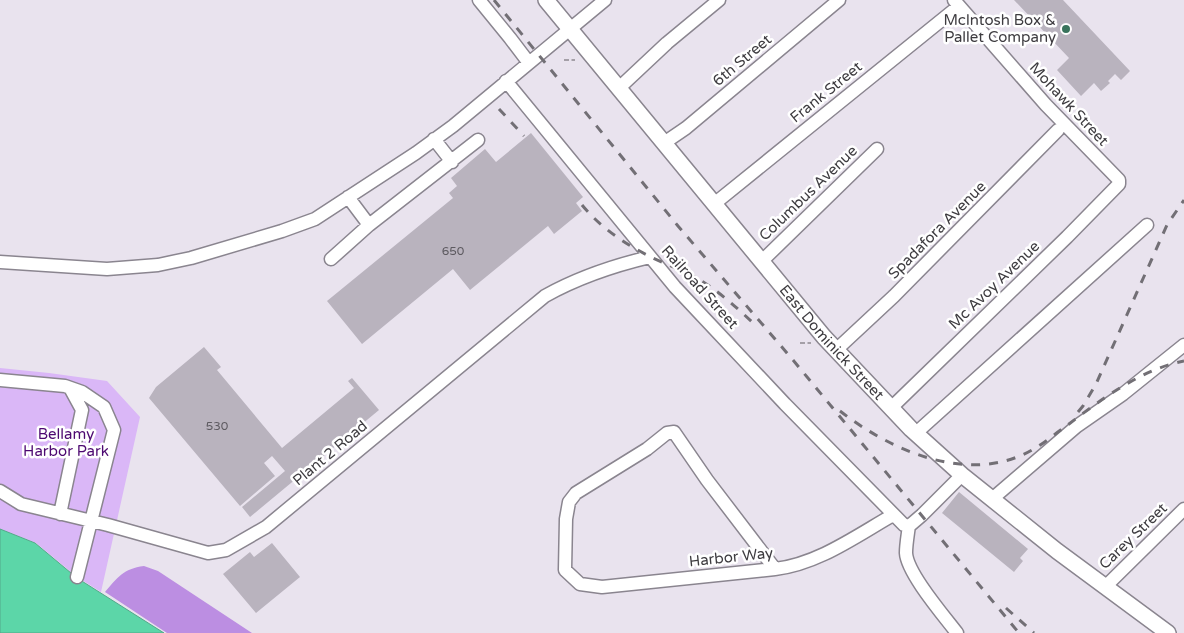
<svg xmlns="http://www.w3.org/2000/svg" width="1184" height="633" font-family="'Varela Round',sans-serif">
<rect width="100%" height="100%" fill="#e9e3ee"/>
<path fill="#dab7f7" d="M0,368L49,373L107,381L140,417L101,592L77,577L36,543L0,529Z"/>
<path fill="#bc8ee2" d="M144,566L158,571L252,633H167L105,592C118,577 123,569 144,566Z"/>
<path fill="#5cd6a8" stroke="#53a889" d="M0,529L35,543L77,578L164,633H0Z"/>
<path fill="#b9b3be" d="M1014,0H1063L1130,71L1121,80L1115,74L1108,81L1110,83L1101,91L1094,83L1081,96L1057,70L1069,58Z
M531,133L583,197L576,203L582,211L554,234L548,226L470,290L453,269L362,344L327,301L453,198L449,193L457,186L451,178L485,149L496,162Z
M204,347L221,367L217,370L282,448L354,388L348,381L352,378L379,410L250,517L242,507L285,471L272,456L264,463L275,476L240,506L149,398L156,387Z
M959,492L1028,549L1020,558L1023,561L1014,572L942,513Z
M272,543L300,577L256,613L223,574L250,552L254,557Z"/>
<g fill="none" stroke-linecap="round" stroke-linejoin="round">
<g stroke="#8a858f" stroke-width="15">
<path id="minor" d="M479,0L510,38L529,63
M506,81L675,287L785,404L904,525L908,527L922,515L962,475
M619,88L667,43L719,0
M434,139L452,162
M664,143L686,128L839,0
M348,197L369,225
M714,204L959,6
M331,259L369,225L478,140
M762,261L877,149
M0,262L107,269L158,265L191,258L282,231L315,219L416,153L453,126L605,0
M836,350L894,296L1058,130
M0,380L65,386L82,392L104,407L114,430L77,577
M891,408L1067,237L1119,184V180L1046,105L954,0
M916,433L1147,225
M0,491L21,504L108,525L208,553L226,550L266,527L545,296C579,277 612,266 650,257
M992,499L1077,426L1123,394L1184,345
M60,514L82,410L70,388
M909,525C908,534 906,544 906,553C907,573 944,616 957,633
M775,569L707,480L674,432L667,433L647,449L576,493L569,502L566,519L565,570L580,584L602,587L775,569C818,564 856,536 893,515
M1105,587L1184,509"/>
</g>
<g stroke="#8a858f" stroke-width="18">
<g id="major">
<path id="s1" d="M546,0L824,337L911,429L962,475L1057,551L1168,633"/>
</g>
</g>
<path stroke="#a49fa7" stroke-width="2" stroke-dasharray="5 2.5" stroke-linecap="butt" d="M564,60H575
M800,343H811"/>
<use href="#minor" stroke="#fff" stroke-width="12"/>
<use href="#major" stroke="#fff" stroke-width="15"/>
<path stroke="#726f75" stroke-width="3" stroke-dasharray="9 9" stroke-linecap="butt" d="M494,0L678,226L793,360L1019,633
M499,109L524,136
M582,205C600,227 625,244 649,256C664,264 681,269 695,277C716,289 734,305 752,322
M840,411C894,453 974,487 1037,447C1047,441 1056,433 1065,427C1099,401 1141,369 1184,361
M1078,412L1083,406L1096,384L1167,225L1184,200
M1006,608L1034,633"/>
</g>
<circle fill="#39735c" stroke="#fff" stroke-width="2" cx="1066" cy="29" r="5"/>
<g text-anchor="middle" stroke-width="5" stroke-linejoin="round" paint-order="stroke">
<g font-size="12" fill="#5d5a60">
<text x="453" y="255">650</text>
<text x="217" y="430">530</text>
</g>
<g font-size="15" fill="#3e3c40" stroke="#fff" text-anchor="end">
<text x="1056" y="25">McIntosh Box &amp;<tspan x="1056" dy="17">Pallet Company</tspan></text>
</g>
<g font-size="15" fill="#3e3c40" stroke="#fff">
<text transform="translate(742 60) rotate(-40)" y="5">6th Street</text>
<text transform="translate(826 92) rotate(-39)" y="5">Frank Street</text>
<text transform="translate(1069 104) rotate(47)" y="5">Mohawk Street</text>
<text transform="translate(808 193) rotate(-44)" y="5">Columbus Avenue</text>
<text transform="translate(937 230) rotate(-45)" y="5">Spadafora Avenue</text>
<text transform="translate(994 285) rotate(-44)" y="5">Mc Avoy Avenue</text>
<text transform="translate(700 287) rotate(48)" y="5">Railroad Street</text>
<text dy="5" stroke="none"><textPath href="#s1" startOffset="446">East Dominick Street</textPath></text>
<text transform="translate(330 453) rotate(-40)" y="5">Plant 2 Road</text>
<text transform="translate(1133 536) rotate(-44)" y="5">Carey Street</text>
<text transform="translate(731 557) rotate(-6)" y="5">Harbor Way</text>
</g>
<g font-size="15" fill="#4d0971" stroke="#fff">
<text x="66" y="439">Bellamy<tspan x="66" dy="17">Harbor Park</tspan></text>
</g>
</g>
</svg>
